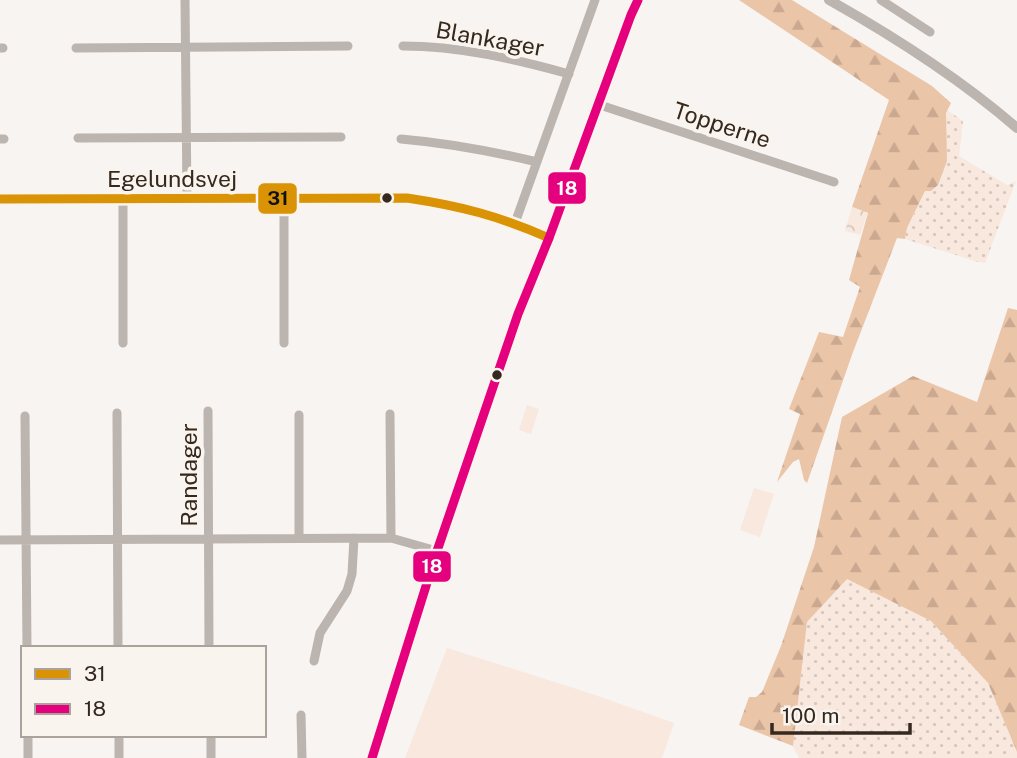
<svg xmlns="http://www.w3.org/2000/svg" width="1017" height="758" font-family="'Public Sans',sans-serif">
<defs>
<pattern id="grass-dots" width="8" height="8" patternUnits="userSpaceOnUse" patternTransform="scale(1.75)"><rect width="8" height="8" fill="#f8e8de"/><path d="M2 2h.1M6 6h.1" fill="none" stroke="#d5c7be" stroke-width="1.8" stroke-linecap="round"/></pattern>
<pattern id="forest-firs" width="22" height="20" patternUnits="userSpaceOnUse" patternTransform="scale(1.75)"><rect width="22" height="20" fill="#ebc5a8"/><path d="M5 1l3.5 6h-7zM16 11l3.5 6h-7z" fill="#caa990"/></pattern>
<pattern id="park-crowns" width="20" height="18" patternUnits="userSpaceOnUse" patternTransform="scale(1.75)"><rect width="20" height="18" fill="#f8e8de"/><path d="M2 6a3 3 0 1 1 6 0M12 15a3 3 0 1 1 6 0" fill="none" stroke="#d5c7be"/></pattern>
</defs>
<rect width="100%" height="100%" fill="#f7f4f2"/>
<path fill="url(#grass-dots)" d="M947,110L963,121L959,156L1007,185L1016,181L985,263L978,262L905,239L907,228L926,190L931,191Z
M847,578L931,621L988,683L1017,752V758H799L793,746L807,622Z"/>
<path fill="url(#forest-firs)" d="M739,0H792L932,86L951,103L946,113L947,161L938,185L931,191H925L907,228L905,239L897,238L853,352L807,483L804,480L799,459L793,462L777,482L800,414L789,409L819,332L843,337L860,287L849,280L868,213L852,207L889,100Z
M1008,308L1017,310V752L988,683L931,621L847,579L807,622L793,746L739,725L749,697H756L762,692L781,646L814,547L842,417L913,376L977,402Z"/>
<path fill="url(#park-crowns)" d="M852,207L868,213L860,235L845,231Z"/>
<path fill="#f8e8de" d="M527,405L539,409L531,434L519,430Z
M754,488L774,494L760,537L740,530Z
M447,648L592,694L674,723L662,758H405Z"/>
<g fill="none" stroke-linecap="round" stroke-linejoin="round">
<path stroke="#bcb4ae" stroke-width="9" d="M185,0L187,198
M881,0L930,32
M403,46C459,46 515,59 569,74
M0,48H3
M76,48L348,46
M597,104L834,182
M78,138L341,137
M0,139H4
M401,139C447,143 491,151 537,162
M123,198V343
M0,199L407,198C461,206 499,216 549,238
M515,223L595,0
M284,343V198
M208,411L209,648
M117,413L118,648
M390,414L391,538
M299,415V538
M25,416L27,648
M0,540L391,538L437,551
M314,661L320,633L347,591L352,574L354,538
M301,715L302,758
M28,735V758
M119,735V758
M211,735V758"/>
<path stroke="#bcb4ae" stroke-width="10" d="M829,0C895,37 959,78 1017,128
M372,758L437,551L518,314L549,238L631,15L638,0"/>
<g stroke="#faf4ef" stroke-width="14">
<path id="bus-1" d="M0,199L407,198C461,206 499,216 549,238"/>
</g>
<g stroke="#faf4ef" stroke-width="14">
<path id="bus-2" d="M372,758L437,551L518,314L549,238L631,15L638,0"/>
</g>
<use href="#bus-1" stroke="#da9305" stroke-width="9"/>
<use href="#bus-2" stroke="#e5007d" stroke-width="9"/>
</g>
<g fill="#34281f" stroke="#faf4ef" stroke-width="2.5">
<circle cx="387" cy="198" r="6"/>
<circle cx="497" cy="375" r="6"/>
</g>
<g text-anchor="middle" stroke-width="7" stroke-linejoin="round" paint-order="stroke">
<g font-size="23" fill="#34281f" stroke="#faf4ef">
<text transform="translate(490 39) rotate(10)" y="8">Blankager</text>
<text transform="translate(722 125) rotate(18)" y="8">Topperne</text>
<text x="172" y="187">Egelundsvej</text>
<text transform="translate(189 475) rotate(-90)" y="8">Randager</text>
</g>
</g>
<g stroke="#faf4ef" stroke-width="2.5">
<rect x="547" y="171" width="40" height="34" rx="7" fill="#e5007d"/>
<rect x="257" y="182" width="41" height="33" rx="7" fill="#da9305"/>
<rect x="412" y="550" width="40" height="33" rx="7" fill="#e5007d"/>
</g>
<g font-size="19" text-anchor="middle" font-weight="bold" fill="#fff">
<text x="567" y="195">18</text>
<text x="432" y="573">18</text>
</g>
<g font-size="19" text-anchor="middle" font-weight="bold" fill="#111">
<text x="278" y="205">31</text>
</g>
<rect x="21" y="646" width="245" height="91" fill="#faf4ef" stroke="#aba29c" stroke-width="2"/>
<rect x="35" y="669" width="35" height="10" fill="#da9305" stroke="#aba29c" stroke-width="2"/>
<text x="84" y="681" font-size="21" fill="#34281f">31</text>
<rect x="35" y="704" width="35" height="10" fill="#e5007d" stroke="#aba29c" stroke-width="2"/>
<text x="84" y="716" font-size="21" fill="#34281f">18</text>
<path d="M772 723v10h138v-10" fill="none" stroke="#34281f" stroke-width="3.5"/>
<text x="782" y="723" font-size="21" fill="#34281f" stroke="#faf4ef" stroke-width="5" paint-order="stroke">100 m</text>
</svg>
